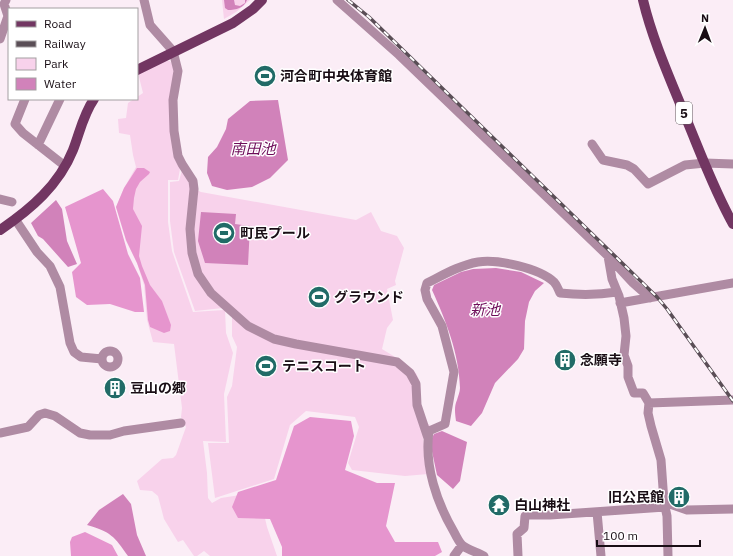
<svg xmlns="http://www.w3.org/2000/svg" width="733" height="556" font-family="'IBM Plex Sans','Noto Sans JP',sans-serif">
<rect width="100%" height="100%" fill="#fbedf6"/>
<path fill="#f8d2eb" d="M222,0H250L236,12L224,19Z
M162,61H170L174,67L180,169L178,180H168V222L172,251L193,312L224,310L223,308L195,311L174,252L170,221V182L179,181L182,170L191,187L201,192L356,220L371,212L381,231L397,236L404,248L395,281L396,285L387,289L393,320L387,328L382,349L400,360L416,373L420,382L419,401L426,423L430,425L423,437L428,474L405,476L352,470L348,463L359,427L355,417L306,411L290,425L274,479L215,498L208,443H229L227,397L232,386L237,347L232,336V316L225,310L226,333L233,353L224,394L226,442L203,441L207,473L208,498L212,503L221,498L259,492L267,527L277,556H210L204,551L197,556H194L183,540L178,542L164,519L158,496L152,491L140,490L137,481L162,459L173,458L176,455L186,427L181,417L182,408L174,344L153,342L147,320L144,285L137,263L126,241L116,207L124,188L136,167L133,155L130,135L119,133L118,119L126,118L128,103L134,99H137V97L143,93L138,73Z"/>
<path fill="#e695ce" d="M137,168H144L150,172L149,174L140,182L136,189L134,198L133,209L142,226L139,256L142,266L150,285L162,301L171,325L170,331L164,333L150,327L148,320L145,285L137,263L126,240L116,207L124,188Z
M103,189L113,201L128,254L140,278L144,312H135L110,304L87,305L76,297L72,272L81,263L65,207Z
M310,417L351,421L354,436L345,470L377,483H395L386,526L395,542H438L442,552L435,556H282V547L270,519L238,518L232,507L238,492L276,480L294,426Z
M85,532L112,545L118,556H71L70,542L72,537Z"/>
<path fill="#d182ba" d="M224,0H234L235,5L240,6L245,3V0H247C244,8 236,10 228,10L225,8Z
M278,100L288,160L270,178L252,187L227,190L212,186L207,173L208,157L217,147L226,129L228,119L250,101Z
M56,200L62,209L67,241L77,264L68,267L43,239L38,236L31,223Z
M201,212L236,214L235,224L250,226L248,265L205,263L198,241Z
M496,268L521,272L544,283L535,291L529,302L525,321L524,349L518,359L495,383L482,413L471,426L456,421C455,413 454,407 457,400C458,396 460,392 460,388C459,353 446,321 432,290L434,285L461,272L473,269Z
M442,431L467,442L460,481L453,489L437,475L430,442L434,434Z
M123,494L131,504L137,535L146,556H128C114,536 111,532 87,525L99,510Z"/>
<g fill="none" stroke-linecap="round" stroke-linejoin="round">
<path stroke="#af8ba3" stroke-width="9" d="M144,0L150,25L173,51L178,71L173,100L174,131L178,156L182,164L193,181L194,189L190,229L192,253L198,274L211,293L248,326L274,339L296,344L397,362L410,373L416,384L417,405L428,438
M337,0L399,55L608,256L612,279L619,296L624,318L626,336L624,355L628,366V377L634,393H643L649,403L648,413L651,426L661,460L664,502L667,516L668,556
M0,39L8,16L4,4L6,0
M25,99L15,124L23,133L65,166
M592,144L603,160L627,165L634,169L648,184L685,165L705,163L733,164
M38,145L60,99
M0,199L12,202
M15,219L37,252L50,266L60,287L70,343L74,352L81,357L102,359
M608,256L633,283L650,298
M620,303L733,283
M102 359a8 8 0 1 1 16 0a8 8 0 1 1-16 0Z
M649,403L733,400
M0,433L28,427L39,415L45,413L55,416L80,433L90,435H110L124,431L181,423
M664,502L687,510L733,509
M597,512L601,556
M454,556L462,545
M484,556C479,553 466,549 462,545C459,542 456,536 454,532C437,503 424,466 429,431L445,424L454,372L442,326L427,299L425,290L427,283C443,275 460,265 478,262C498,259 539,268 554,282C557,285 558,289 560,293C579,295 598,295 617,292
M518,556L517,534L524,528L525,516L527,515H550L665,507"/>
<path stroke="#723662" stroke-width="10" d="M643,0C653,42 672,83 688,123C702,157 715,192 733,224
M137,70L233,23L253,9L262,0
M0,230C31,209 59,185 73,150C80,132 83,115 94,99"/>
<g stroke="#5a4e56" stroke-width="3.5">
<path id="rail" d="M348,0L369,17L657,297L667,309L733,401"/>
</g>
<use href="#rail" stroke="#fff" stroke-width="2" stroke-dasharray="6" stroke-linecap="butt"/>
</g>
<defs>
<g id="stadium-disc" transform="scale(1.15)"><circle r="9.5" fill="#216b67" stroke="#fff"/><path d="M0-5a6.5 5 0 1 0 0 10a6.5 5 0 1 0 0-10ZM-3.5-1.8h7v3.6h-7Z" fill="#fff"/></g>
<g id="building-disc" transform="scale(1.15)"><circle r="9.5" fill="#216b67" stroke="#fff"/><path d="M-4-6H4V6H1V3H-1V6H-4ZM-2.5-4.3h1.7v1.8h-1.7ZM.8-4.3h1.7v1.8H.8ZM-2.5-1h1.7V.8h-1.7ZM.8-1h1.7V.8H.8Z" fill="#fff"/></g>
<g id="temple-disc" transform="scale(1.15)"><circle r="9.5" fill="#216b67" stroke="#fff"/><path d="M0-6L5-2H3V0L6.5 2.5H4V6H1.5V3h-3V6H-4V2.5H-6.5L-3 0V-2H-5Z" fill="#fff"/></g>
</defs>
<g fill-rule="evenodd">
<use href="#stadium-disc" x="265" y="76"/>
<use href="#stadium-disc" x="224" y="233"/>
<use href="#stadium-disc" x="319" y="297"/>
<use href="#building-disc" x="565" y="360"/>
<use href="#stadium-disc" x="266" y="366"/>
<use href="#building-disc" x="115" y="388"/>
<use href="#building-disc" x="679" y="497"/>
<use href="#temple-disc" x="499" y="505"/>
</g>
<g text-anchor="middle" stroke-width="3" stroke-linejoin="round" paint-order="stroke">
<rect fill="#fff" stroke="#5e565b" stroke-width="1" x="676" y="102" width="16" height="22" rx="3"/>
<g font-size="13" font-weight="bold" fill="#190e15">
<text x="684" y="118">5</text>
</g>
<g font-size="14" font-weight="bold" fill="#190e15" stroke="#fff" text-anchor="start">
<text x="280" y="81">河合町中央体育館</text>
<text x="240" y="238">町民プール</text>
<text x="334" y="302">グラウンド</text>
<text x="580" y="365">念願寺</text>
<text x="282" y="371">テニスコート</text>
<text x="130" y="393">豆山の郷</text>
<text x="664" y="502" text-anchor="end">旧公民館</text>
<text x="514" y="510">白山神社</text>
</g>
<g font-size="15" font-style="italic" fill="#6d0c59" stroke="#fff">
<text x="253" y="154">南田池</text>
<text x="485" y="315">新池</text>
</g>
</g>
<rect x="8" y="8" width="130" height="92" fill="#ffffff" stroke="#a39fa1"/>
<rect x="16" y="21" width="20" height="6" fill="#723662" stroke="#a39fa1"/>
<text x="44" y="28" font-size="12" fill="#190e15">Road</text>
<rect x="16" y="41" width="20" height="6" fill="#5a4e56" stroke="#a39fa1"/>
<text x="44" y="48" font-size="12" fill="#190e15">Railway</text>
<rect x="16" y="58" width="20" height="12" fill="#f8d2eb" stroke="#a39fa1"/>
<text x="44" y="68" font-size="12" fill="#190e15">Park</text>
<rect x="16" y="78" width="20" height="12" fill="#d182ba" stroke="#a39fa1"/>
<text x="44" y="88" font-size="12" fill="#190e15">Water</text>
<g transform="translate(705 28) rotate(1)" stroke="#ffffff" stroke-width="3" paint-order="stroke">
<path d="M0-3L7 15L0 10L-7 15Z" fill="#190e15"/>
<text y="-6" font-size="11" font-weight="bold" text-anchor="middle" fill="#190e15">N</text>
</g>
<path d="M597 540v6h103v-6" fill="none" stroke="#190e15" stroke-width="2"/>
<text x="603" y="540" font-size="12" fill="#190e15" stroke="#ffffff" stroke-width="3" paint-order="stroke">100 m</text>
</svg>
